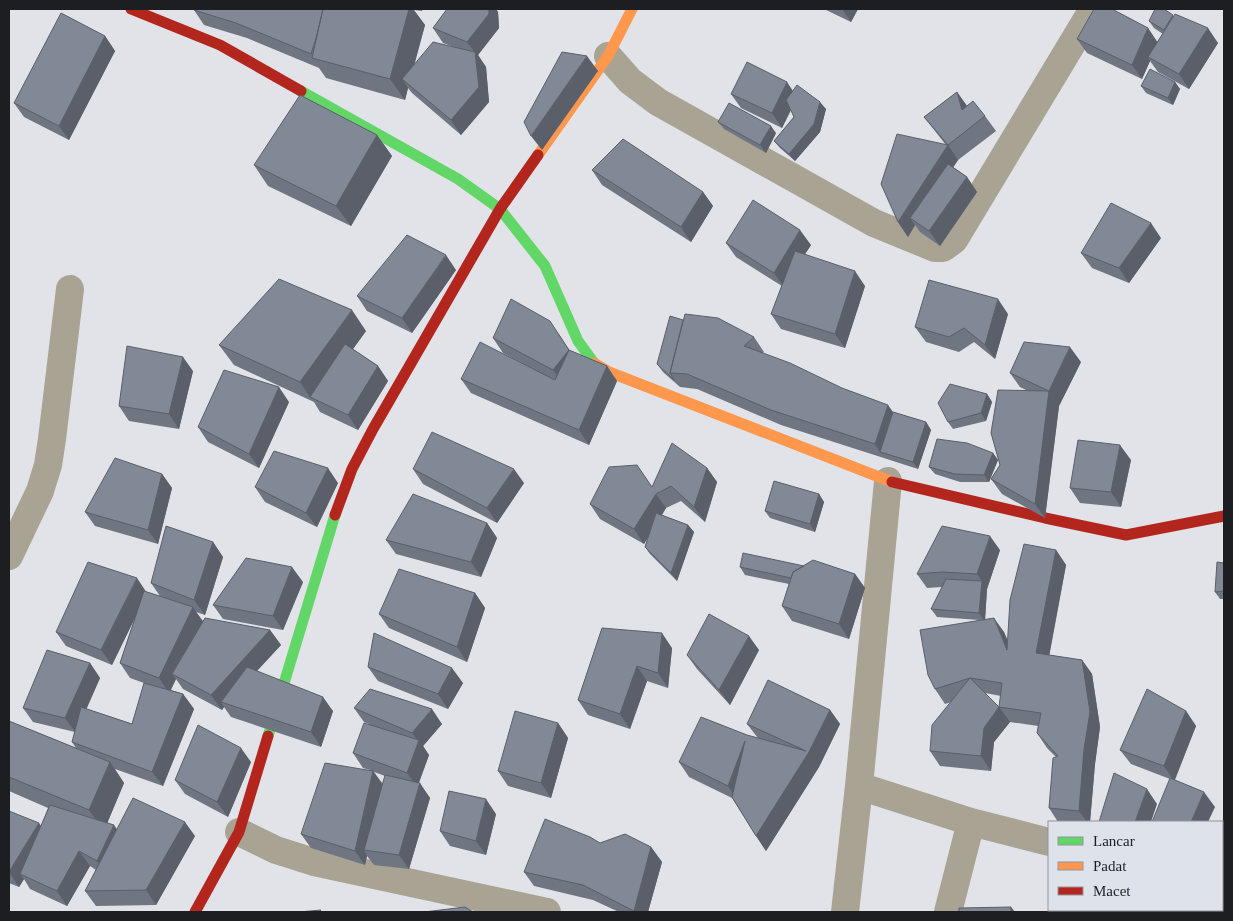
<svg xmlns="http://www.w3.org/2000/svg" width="1233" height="921" font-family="Georgia,serif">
<rect width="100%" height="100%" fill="#e1e3e8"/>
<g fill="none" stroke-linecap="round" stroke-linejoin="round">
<path stroke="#a9a394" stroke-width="28" d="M608,56L630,81L658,102L874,223L935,248H943L954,240L1093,9
M9,556L40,491L48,465L52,439L70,289
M859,786L971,822L1049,842
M239,832L276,850L314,862L547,912
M1222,897L1224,899
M845,912L859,786L888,481
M948,912L971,822"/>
<path stroke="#63d668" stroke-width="11" d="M301,91L458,179L500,209L545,266L578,341L594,363
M268,736L335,515"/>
<path stroke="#ff974d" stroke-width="11" d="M538,155L608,56L632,9
M594,363L609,372L892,482"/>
<path stroke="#b3261e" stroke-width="11" d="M131,9L220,45L301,91
M892,482L1045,518L1126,535L1224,516
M335,515L352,469L373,429L500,209L538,155
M195,912L239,832L268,736"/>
</g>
<path fill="#6f7581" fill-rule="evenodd" d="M194,9H423L422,11L414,10L425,25L414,64L454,47L443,43L433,28L447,9H496L498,12L499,28L478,55L486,67L489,102L461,135L412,93L408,88L405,100L326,78L319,68L247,38L204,25L194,10Z
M824,9H858L851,22Z
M1174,16L1218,43L1189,89L1158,72L1150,61L1142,79L1087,53L1077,39L1148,28L1157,42L1163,34L1154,28L1149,21Z
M105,36L115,51L69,140L24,117L14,103Z
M1175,82L1180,89L1173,105L1146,93L1141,86Z
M793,91L826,109L820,132L795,161L780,148L774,141L794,117L791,110L782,128L741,108L731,94Z
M957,92L967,106L985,116L996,131L958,160L953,167L967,177L977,192L940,246L920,232L915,225L908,237L898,222L946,145L924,117Z
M718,122L776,133L766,153L724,129Z
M377,135L392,156L351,226L268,186L254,165Z
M592,170L703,192L713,206L691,242L602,185Z
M1161,238L1129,283L1092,268L1081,253Z
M726,243L811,245L805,254L865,286L845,348L781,329L771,314L782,286L736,257Z
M456,270L412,333L367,311L357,296Z
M1008,314L995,359L974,342L959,352L926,342L915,327Z
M366,331L353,349L378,366L388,381L358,430L320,412L314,402L234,365L219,345Z
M560,336L569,350L607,366L617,381L589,445L471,393L461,379L535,370L503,353L493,338Z
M754,337L764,352L763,353L893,412L926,422L931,430L918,469L781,425L697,389L680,387L663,372L657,364Z
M1081,362L1059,406L1045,518L1002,494L991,479L1000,465L1028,391L1020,387L1010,373Z
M193,371L179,429L129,421L119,406Z
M987,394L992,402L986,421L953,429L948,422Z
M289,402L259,468L208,442L198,427Z
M993,453L998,460L989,482H960L935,474L929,467Z
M1131,460L1121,507L1080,503L1070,488Z
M707,468L717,482L705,522L681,501L666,508L662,515L688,525L694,532L677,581L650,554L645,547L648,537L644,544L600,519L590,504L652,487Z
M413,469L524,483L497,523L423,484Z
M162,474L172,488L158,544L95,526L85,512Z
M338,483L317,527L265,502L255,487Z
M819,494L824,502L815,532L770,518L765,511Z
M487,523L497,538L481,577L396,554L386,540Z
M213,542L223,557L205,615L196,612L203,621L270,630L281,645L257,671L333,711L321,747L231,717L224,707L222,710L183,689L176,679L171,690L183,694L194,709L163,786L115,769L124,783L107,823L114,825L117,830L195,836L156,905L96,906L85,891L96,870L90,866L67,906L30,889L24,879L19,887L9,883V811L41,826L48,808L9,791V721L76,748L72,742L75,732L33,722L23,708L90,663L100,678L86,709L132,724L144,683L130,678L120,663L136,616L112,665L66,646L56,632L147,592L160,596L151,583Z
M1000,550L987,589L985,619L1004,632L1008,641L1056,550L1066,565L1049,655L1082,660L1092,674L1100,727L1095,764L1090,822H1058L1049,808L1056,757L1047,748L1037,733L1038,726L1010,722L994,742L991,771L940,766L930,751L951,702L945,704L935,689L979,620L937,617L931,609L942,587L927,588L917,574ZM985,693L1001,696L999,707Z
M1224,563V599H1220L1215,592Z
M740,567L855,574L865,588L849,639L792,621L782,606L789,584L745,575Z
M303,582L283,630L223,619L213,605Z
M475,593L485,608L467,662L389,628L379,614Z
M602,628L672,648L668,688L647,681L630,729L588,715L578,700Z
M759,650L730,705L697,669L687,655Z
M368,667L463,683L448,709L378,681Z
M354,708L442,724L423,746L429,755L419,783L430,798L409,869L374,865L367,856L365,865L311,848L301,834L370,770L363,768L353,753L369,724L364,722ZM374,772L385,776L383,784Z
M830,710L840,724L819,767L766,851L732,798L689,777L679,762L758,738L747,724Z
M1186,711L1196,726L1175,780L1215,807L1170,779L1131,764L1120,750Z
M558,723L568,738L551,798L508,786L498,771Z
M251,762L228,817L185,794L175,780Z
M496,814L486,855L450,846L440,831Z
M600,843L651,847L662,862L648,912H619L593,900L534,886L524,872Z"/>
<path fill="#5a5f69" d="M409,9H413L425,25L409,85L402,79L408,88L405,100L390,79Z
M489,9H496L498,12L499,28L478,55L486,67L489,102L461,135L451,120L476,54L467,42Z
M842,9H858L851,22Z
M1148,28L1158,43L1148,57L1150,61L1142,79L1132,65Z
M1208,28L1218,43L1189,89L1179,74Z
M105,36L115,51L69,140L59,126Z
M587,56L598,71L542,150L531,136Z
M787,82L797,97L782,128L772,113Z
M1175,82L1180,89L1173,105L1168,98Z
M957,92L967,106L962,110Z
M820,102L826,109L820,132L795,161L789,154Z
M771,126L776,133L766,153L760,145Z
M377,135L392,156L351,226L336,206Z
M948,145L958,160L917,223L910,218L915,225L908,237L898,222Z
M967,177L977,192L940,246L929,231Z
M703,192L713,206L691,242L681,227Z
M1151,223L1161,238L1129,283L1119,268Z
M800,230L811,245L784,287L774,273Z
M446,255L456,270L412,333L402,318Z
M855,271L865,286L845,348L835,334Z
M998,299L1008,314L995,359L985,345Z
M352,310L366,331L316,400L310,397L300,382Z
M1070,347L1081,362L1059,406L1045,518L1035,504L1049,391Z
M569,350L563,384L553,370Z
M183,357L193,371L179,429L169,414Z
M378,366L388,381L358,430L348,415Z
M607,366L617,381L589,445L579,430Z
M279,387L289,402L259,468L249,454Z
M987,394L992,402L986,421L981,413Z
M888,405L898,419L880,452L875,444Z
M926,422L931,430L918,469L913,462Z
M1120,445L1131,460L1121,507L1111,492Z
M993,453L998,460L989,482L984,475Z
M328,468L338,483L317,527L306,513Z
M707,468L717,482L705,522L694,507Z
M514,469L524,483L497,523L487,508Z
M162,474L172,488L158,544L148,530Z
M656,494L666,508L644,544L634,529Z
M819,494L824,502L815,532L810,524Z
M487,523L497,538L481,577L471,562Z
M688,525L694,532L677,581L671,573Z
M990,536L1000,550L987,589L985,621L979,613L982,581L977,574Z
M213,542L223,557L205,615L194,600Z
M1056,550L1066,565L1047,668L1036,653Z
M292,567L303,582L283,630L273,616Z
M855,574L865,588L849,639L839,624Z
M137,578L147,593L112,665L101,650Z
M475,593L485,608L467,662L457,647Z
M193,607L203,622L172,674L176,679L169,693L159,678Z
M994,618L1004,632L1017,664L1007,650Z
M270,630L281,645L226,704L221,702L224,707L222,710L211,695Z
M662,633L672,648L668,688L658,673Z
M749,636L759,650L730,705L719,690Z
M1082,660L1092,674L1100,727L1095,764L1090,822H1087L1079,811Z
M90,663L100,678L76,733L65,718Z
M637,666L647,681L630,729L620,714Z
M452,668L463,683L448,709L438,694Z
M183,694L194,709L163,786L152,772Z
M323,697L333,711L321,747L311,732Z
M999,707L1010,722L994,742L991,771L981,756L984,728Z
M432,709L442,724L423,746L429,755L417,787L407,773L418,741L412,733Z
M830,710L840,724L819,767L766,851L756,836Z
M1186,711L1196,726L1174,781L1164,766Z
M558,723L568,738L551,798L541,783Z
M745,741L738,801L728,786Z
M241,748L251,762L228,817L217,802Z
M110,762L124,783L104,831L89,810Z
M373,771L383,786L364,850L367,856L365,865L355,851Z
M420,783L430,798L409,869L399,855Z
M1147,789L1157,804L1151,822H1135Z
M1204,792L1215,807L1208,822H1191Z
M486,799L496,814L486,855L476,841Z
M185,822L195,836L156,905L146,890Z
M39,823L49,837L20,874L24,879L19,887L9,872Z
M114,825L124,840L107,876L97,861Z
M651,847L662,862L648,912H635L634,911Z
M79,851L90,866L67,906L57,891Z
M1011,907L1015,912H1011Z
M1155,910H1171L1170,912H1154Z"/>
<path fill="#818896" stroke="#5a5f69" d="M194,9H323L316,38L311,54L236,23L194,10Z
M323,9H409L390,79L312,58Z
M447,9H489V14L467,42L433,28Z
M1094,9H1112L1148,28L1132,65L1077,39Z
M1155,9H1164L1173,15L1164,30L1149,21Z
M61,13L105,36L59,126L14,103Z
M1175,14L1208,28L1179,74L1148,57Z
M433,42L475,52L479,87L451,120L402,79Z
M562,52L587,56L531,136L524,122Z
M747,62L787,82L772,113L731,94Z
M1150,69L1175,82L1168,98L1141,86Z
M797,85L820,102L814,124L789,154L774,141L794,117L786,100Z
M957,92L962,110L973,101L985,116L948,145L924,117Z
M300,95L377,135L336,206L254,165Z
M729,103L771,126L760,145L718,122Z
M897,134L948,145L898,222L881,184Z
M623,139L703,192L681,227L592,170Z
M948,164L967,177L929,231L910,218Z
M753,200L800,230L774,273L726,243Z
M1111,203L1151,223L1119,268L1081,253Z
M407,235L446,255L402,318L357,296Z
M795,251L855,271L835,334L771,314Z
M279,279L352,310L300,382L219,345Z
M929,280L998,299L985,345L964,328L949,337L915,327Z
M511,299L550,321L569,350L607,366L579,430L461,379L480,342L555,380L569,350L553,370L493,338Z
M685,314L718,318L754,337L744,346L790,363L842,388L888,405L875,444L771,410L687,374L670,373Z
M670,316L683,320L670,373L674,380L657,364Z
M1024,342L1070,347L1049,391L1035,504L991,479L1000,465L991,433L998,390L1049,391L1010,373Z
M345,344L378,366L348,415L310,397Z
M127,346L183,357L169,414L119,406Z
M224,370L279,387L249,454L198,427Z
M950,384L987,394L981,413L948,422L938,403Z
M893,412L926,422L913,462L880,452Z
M432,432L514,469L487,508L413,469Z
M937,439L967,443L993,453L984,475L955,474L929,467Z
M1078,440L1120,445L1111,492L1070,488Z
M672,443L707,468L694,507L671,486L656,494L634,529L590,504L609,467L637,465L652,487Z
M274,451L328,468L306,513L255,487Z
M115,458L162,474L148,530L85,512Z
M774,481L819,494L810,524L765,511Z
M413,494L487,523L471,562L386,540Z
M656,513L688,525L671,573L645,547Z
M166,526L213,542L194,600L151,583Z
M942,526L990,536L977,574L942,572L917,574Z
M1024,544L1056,550L1036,653L1082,660L1090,712L1084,749L1079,811L1049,808L1053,758L1058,756L1037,733L1041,713L999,707L1002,683L970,678L935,689L928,675L920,630L994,618L1007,650L1010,600Z
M743,553L804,566L793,572L791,578L740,567Z
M246,558L292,567L273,616L213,605Z
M813,560L855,574L839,624L782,606L793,572Z
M88,562L137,578L101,650L56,632Z
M1217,562L1224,563V591L1215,592Z
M399,569L475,593L457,647L379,614Z
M946,579L982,581L979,613L931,609Z
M144,591L193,607L159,678L120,663Z
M709,614L749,636L719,690L687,655Z
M205,618L270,630L211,695L172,674Z
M602,628L662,633L658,673L637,666L620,714L578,700Z
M374,633L452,668L438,694L368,667Z
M47,650L90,663L65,718L23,708Z
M247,667L323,697L311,732L221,702Z
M970,678L999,707L984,728L981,756L930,751L932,725Z
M768,680L830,710L809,752L756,836L732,797L745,741L728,786L679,762L701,717L747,735L806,751L747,724Z
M144,683L183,694L152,772L72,742L81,707L132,724Z
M370,689L432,709L412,733L354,708Z
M1147,689L1186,711L1164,766L1120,750Z
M515,711L558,723L541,783L498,771Z
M9,721L110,762L89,810L9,777Z
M364,723L419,740L407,773L353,753Z
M198,725L241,748L217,802L175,780Z
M325,763L373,771L355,851L301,834Z
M1114,773L1147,789L1135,822H1099Z
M385,775L420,783L399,855L364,850Z
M1170,778L1204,792L1191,822H1152Z
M449,791L486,799L476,841L440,831Z
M133,798L185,822L146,890L85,891Z
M50,805L114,825L97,861L79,851L57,891L20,874Z
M9,811L39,823L9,872Z
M545,819L590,837L600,843L625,834L651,847L634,911L583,885L524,872Z
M465,907L473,912H424Z
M1011,907V912H959V908Z
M321,910L319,912H299Z
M1118,910H1155L1154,912H1117Z"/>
<rect width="1233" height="921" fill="none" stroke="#1d1e21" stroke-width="20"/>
<rect x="1048" y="821" width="175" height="90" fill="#dee2eb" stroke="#91949a"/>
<rect x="1058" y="837" width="25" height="8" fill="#63d668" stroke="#91949a"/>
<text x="1093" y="846" font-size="15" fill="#1d1e21">Lancar</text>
<rect x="1058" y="862" width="25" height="8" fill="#ff974d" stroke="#91949a"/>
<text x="1093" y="871" font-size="15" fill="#1d1e21">Padat</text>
<rect x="1058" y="887" width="25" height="8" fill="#b3261e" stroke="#91949a"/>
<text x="1093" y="896" font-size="15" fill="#1d1e21">Macet</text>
</svg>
